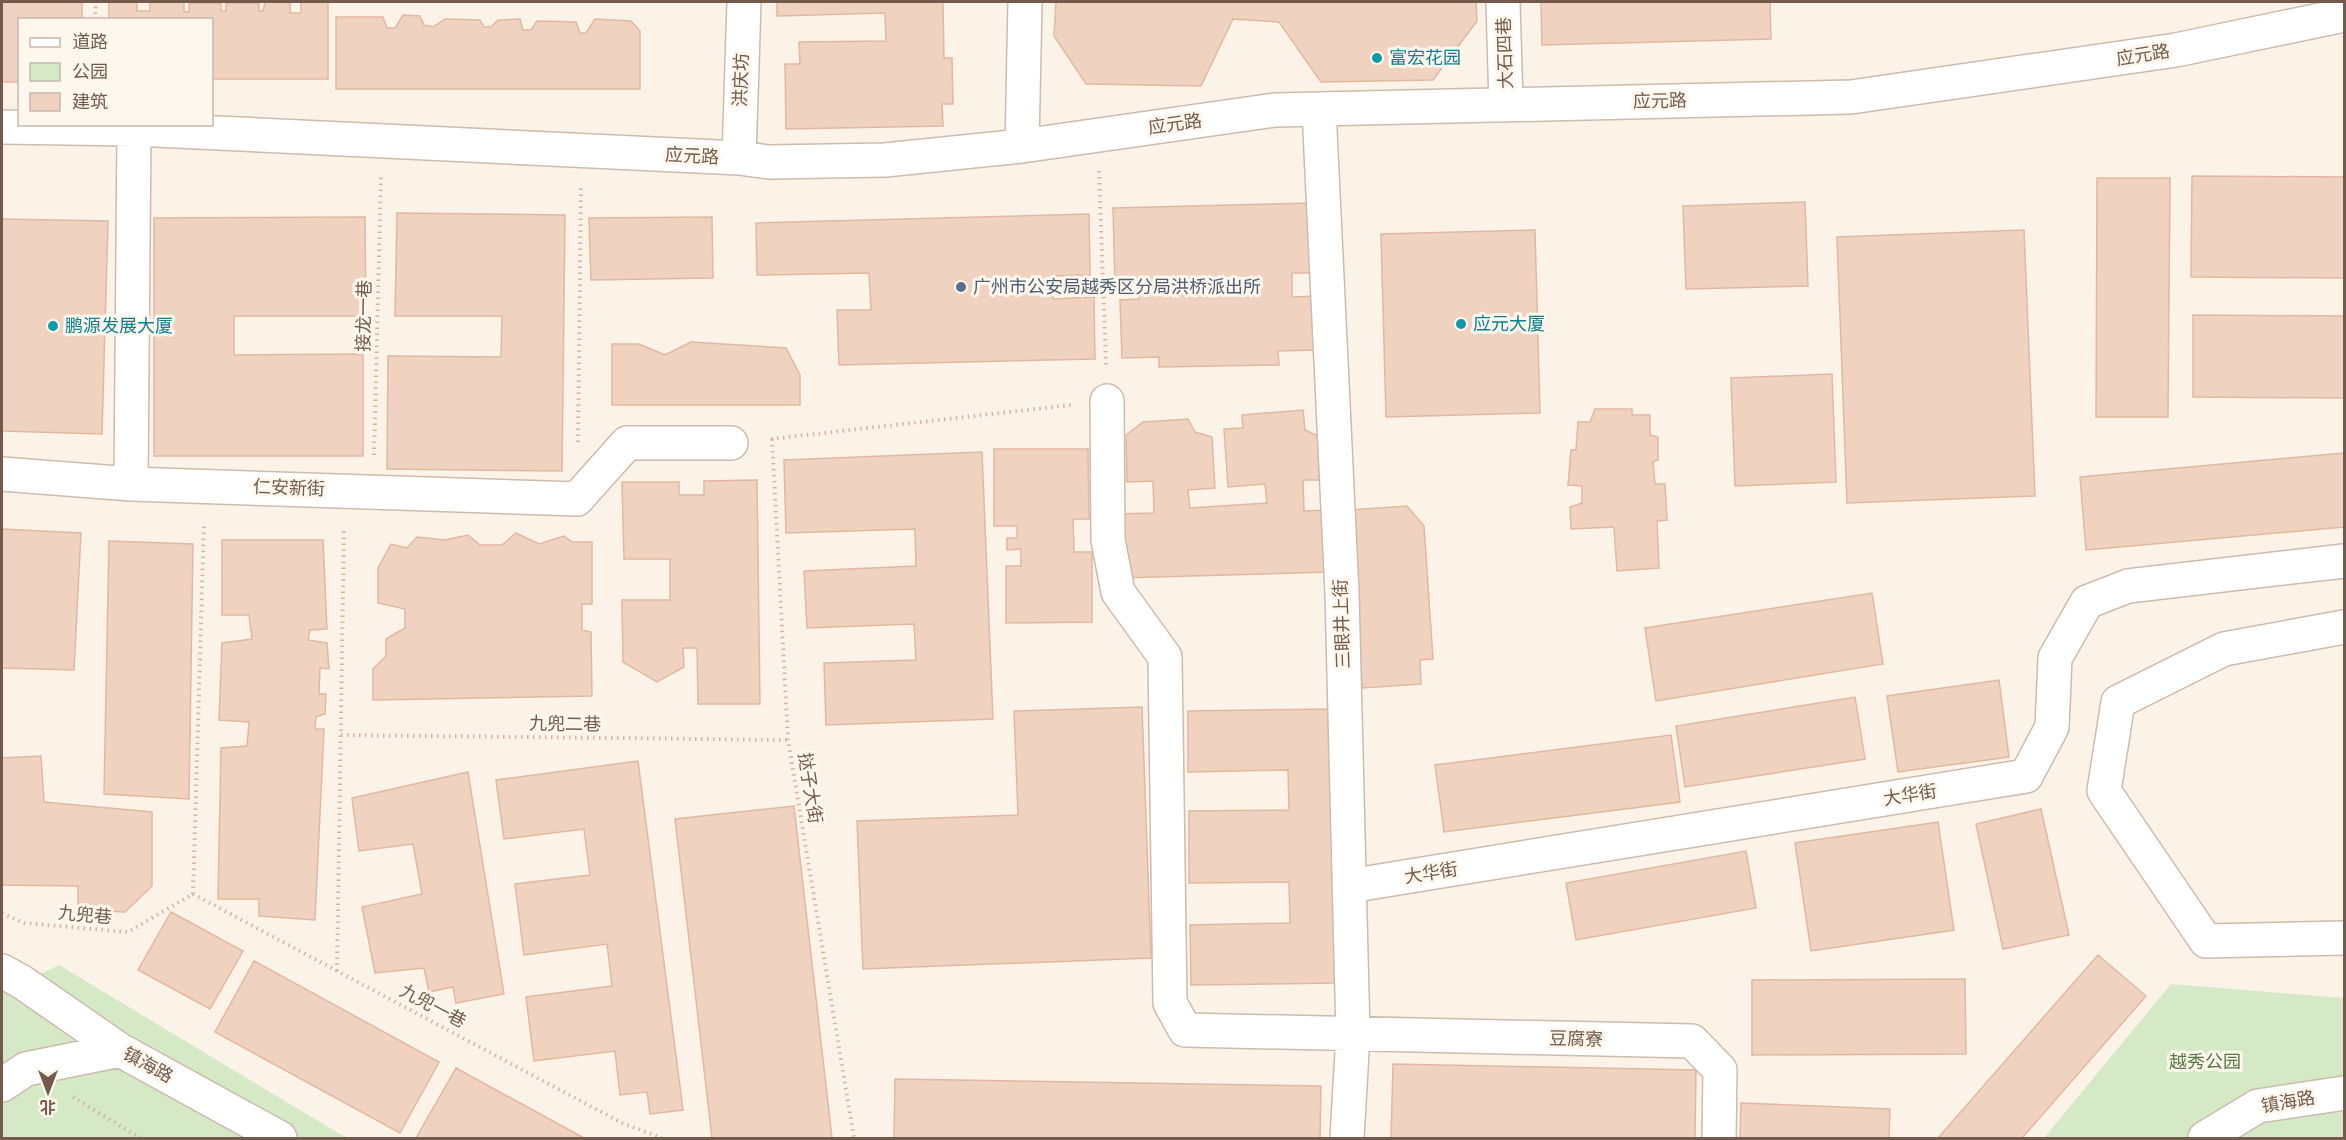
<svg xmlns="http://www.w3.org/2000/svg" width="2346" height="1140" font-family="'Work Sans','Noto Sans SC',sans-serif">
<rect width="100%" height="100%" fill="#fbf3e7"/>
<path fill="#d5e9c6" d="M59,965L333,1130L348,1138H2V992Z
M2171,984L2344,998V1138H2044Z"/>
<path fill="#f0d2c0" stroke="#e2b8a1" stroke-width="1.5" d="M2,2H82V20H20V82H2Z
M109,2H137V11H150V2H184V12H189V3H221V11H226V3H259V11H263L265,2H290V13H301V2H328V79H212V20H109Z
M777,2H943L944,58H952L953,104H942L943,126L786,129L785,64H800L799,42L886,41L885,13L777,16Z
M1056,2H1476L1477,21L1433,80L1321,82L1279,22L1233,19L1201,86L1086,84L1054,36Z
M1541,2H1770L1771,39L1542,45Z
M403,15L420,16L424,25L433,27L445,19L480,20L484,27H491L498,20L520,19L523,30H531L537,21L576,22L580,33H586L595,19L631,21L640,31V89H336V17H383L387,28H395Z
M2192,176L2344,177V278L2191,277Z
M2097,178H2170L2168,417H2096Z
M1805,202L1808,286L1686,289L1683,206Z
M1314,203L1315,273H1292V297L1317,296L1318,350L1278,351L1279,365L1159,367V357L1122,358L1120,300L1139,299V283L1115,284L1113,208Z
M397,213L565,215L562,471L387,469L388,356L501,357L502,316H395Z
M1089,214L1090,275L1052,276L1053,299L1094,297L1095,359L839,365L837,310H871L869,273L757,275L756,223Z
M365,217L366,316H234V355L363,354V456H154V218Z
M712,217L713,278L591,280L589,218Z
M2,219L108,221L102,434L2,431Z
M1535,230L1540,413L1386,417L1381,234Z
M2024,230L2035,496L1847,503L1837,237Z
M2193,315L2344,316V398L2193,397Z
M691,342L786,348L800,375V405H612V344H639L665,355Z
M1832,374L1836,482L1735,486L1731,378Z
M1595,409H1632V415H1650V435L1658,437V460L1653,462L1655,484H1665L1667,520L1657,521L1659,568L1617,571L1614,527L1571,529L1570,507L1582,503V486L1568,485L1571,450H1576L1578,422H1590Z
M1303,410L1305,430L1318,436L1319,480H1303L1304,511L1329,510L1330,572L1120,578L1118,514L1154,513L1153,481L1127,482L1126,435L1143,422L1188,419L1195,432L1212,437L1215,488L1188,490L1190,508L1267,503L1265,484L1228,487L1224,429L1243,428L1242,415Z
M994,449H1088L1089,519H1073L1074,552H1092V622L1006,623V566H1021V549L1007,550V538H1017V526H994Z
M982,452L993,719L826,725L824,663L916,660L914,624L807,628L804,571L916,566L915,529L786,533L784,460Z
M2344,453V527L2086,550L2080,477Z
M757,480L760,704H698L697,648H683L684,667L657,682L623,662L622,600H670V559H624L622,482H679V495H704V481Z
M1407,506L1424,526L1433,659L1420,660L1421,684L1362,688L1350,510Z
M2,529L81,533L74,670L2,668Z
M516,533L539,544L564,536L572,542H592V604H582V630L591,632L592,696L373,700V669L386,656V639L405,628V609L378,603V568L391,544L407,548L417,537L445,540L468,535L480,545H502Z
M222,540H323L327,629L310,630L308,640L327,643L329,669L320,668L319,694H326L325,714L316,717L315,729H324L315,920L259,916V899H218L221,748L247,746L249,722L219,720L222,643L252,639L249,615H222Z
M109,541L193,544L189,799L104,794Z
M1872,593L1883,664L1656,701L1645,628Z
M1999,680L2009,757L1898,772L1887,696Z
M1855,697L1865,759L1685,787L1676,726Z
M1142,707L1151,958L863,969L857,821L1018,815L1014,711Z
M1332,709L1336,983L1191,985L1190,925L1290,923L1289,882L1189,883V811L1289,810L1288,770L1188,772V711Z
M1671,735L1680,802L1444,832L1435,765Z
M41,756L44,802L152,812V886L125,912L78,910V886L2,885V758Z
M638,761L683,1110L650,1114L647,1092L620,1095L615,1051L534,1061L526,997L612,986L607,944L524,955L515,884L590,875L584,829L504,839L496,780Z
M468,772L504,994L456,1003L453,987L429,992L424,968L375,973L362,907L422,894L413,844L359,851L352,798Z
M794,806L832,1138H712L675,819Z
M2041,809L2069,935L2003,949L1976,824Z
M1938,822L1954,930L1811,951L1795,843Z
M1746,851L1756,908L1576,940L1566,883Z
M171,912L243,951L210,1009L138,970Z
M2098,955L2146,996L2022,1138H1938Z
M254,961L439,1062L400,1133L215,1032Z
M1965,979L1966,1054L1752,1055V980Z
M1393,1064L1696,1070L1695,1138H1391Z
M456,1068L584,1138H416Z
M895,1079L1321,1086L1320,1138H894Z
M1741,1103L1890,1109L1889,1138H1740Z"/>
<g fill="none" stroke-linecap="round" stroke-linejoin="round">
<g stroke="#cdbbad" stroke-width="36">
<path id="minor" d="M1503,2L1506,105
M1319,109L1342,593L1353,1035L1347,1138
M2,127L134,129L739,158L769,162L885,160L1022,146L1275,110L1851,97L2176,50L2344,15
M1022,146L1025,2
M739,158L744,2
M1107,401L1108,540L1118,592L1165,657L1170,1003L1185,1030L1692,1041L1720,1070L1719,1138
M2,474L131,484L577,499L627,443H731
M131,484L134,129
M2344,627L2224,649L2118,702L2104,791L2206,941L2344,938
M1349,886L2026,776L2052,727L2055,658L2087,602L2128,586L2344,561
M2,971L22,982L120,1050L280,1138
M2,1085L26,1069L120,1050
M2205,1138L2258,1106L2344,1093"/>
</g>
<path stroke="#d5b5a3" stroke-width="4" stroke-dasharray="1.5 4.5" stroke-linecap="butt" d="M95,20L96,2
M1099,171L1106,365
M771,439L1071,405
M772,439L788,740L854,1138
M578,442L581,188
M374,455L381,177
M341,735L788,740
M193,894L622,1123L662,1138
M193,894L204,522
M2,913L24,923L128,932L193,894
M337,971L344,528
M73,1097L140,1138"/>
<use href="#minor" stroke="#fff" stroke-width="33"/>
</g>
<g fill="#0f9aa8" stroke="#fef7ed" stroke-width="2">
<circle cx="1377" cy="58" r="6"/>
<circle cx="1461" cy="324" r="6"/>
<circle cx="53" cy="326" r="6"/>
</g>
<circle fill="#5c6f8a" stroke="#fef7ed" stroke-width="2" cx="961" cy="287" r="6"/>
<g text-anchor="middle" stroke-width="6" stroke-linejoin="round" paint-order="stroke">
<g font-size="18" fill="#745a4c" stroke="#fef7ed">
<text transform="translate(1505 53) rotate(-92)" y="6">大石四巷</text>
<text transform="translate(2143 55) rotate(-9)" y="6">应元路</text>
<text transform="translate(741 80) rotate(-88)" y="6">洪庆坊</text>
<text transform="translate(1660 101) rotate(-1)" y="6">应元路</text>
<text transform="translate(1175 124) rotate(-8)" y="6">应元路</text>
<text transform="translate(692 156) rotate(3)" y="6">应元路</text>
<text transform="translate(364 316) rotate(-89)" y="6">接龙一巷</text>
<text transform="translate(289 488) rotate(2)" y="6">仁安新街</text>
<text transform="translate(1342 624) rotate(-92)" y="6">三眼井上街</text>
<text transform="translate(565 724) rotate(1)" y="6">九兜二巷</text>
<text transform="translate(810 788) rotate(81)" y="6">挞子大街</text>
<text transform="translate(1910 795) rotate(-9)" y="6">大华街</text>
<text transform="translate(1431 873) rotate(-9)" y="6">大华街</text>
<text transform="translate(85 915) rotate(5)" y="6">九兜巷</text>
<text transform="translate(433 1006) rotate(28)" y="6">九兜一巷</text>
<text transform="translate(1576 1039) rotate(1)" y="6">豆腐寮</text>
<text transform="translate(148 1065) rotate(29)" y="6">镇海路</text>
<text transform="translate(2288 1102) rotate(-10)" y="6">镇海路</text>
</g>
<g font-size="18" fill="#0d838f" stroke="#fef7ed" text-anchor="start">
<text x="1389" y="64">富宏花园</text>
<text x="1473" y="330">应元大厦</text>
<text x="65" y="332">鹏源发展大厦</text>
</g>
<g font-size="18" fill="#4e5e75" stroke="#fef7ed" text-anchor="start">
<text x="973" y="293">广州市公安局越秀区分局洪桥派出所</text>
</g>
<g font-size="18" fill="#557944" stroke="#fef7ed">
<text x="2205" y="1068">越秀公园</text>
</g>
</g>
<rect width="2346" height="1140" fill="none" stroke="#745a4c" stroke-width="6"/>
<rect x="18" y="18" width="195" height="108" fill="#fef7ed" stroke="#c7b8ad" stroke-width="1.5"/>
<rect x="30" y="38" width="30" height="9" fill="#ffffff" stroke="#c7b8ad" stroke-width="1.5"/>
<text x="72" y="48" font-size="18" fill="#745a4c">道路</text>
<rect x="30" y="63" width="30" height="18" fill="#d5e9c6" stroke="#c7b8ad" stroke-width="1.5"/>
<text x="72" y="78" font-size="18" fill="#745a4c">公园</text>
<rect x="30" y="93" width="30" height="18" fill="#f0d2c0" stroke="#c7b8ad" stroke-width="1.5"/>
<text x="72" y="108" font-size="18" fill="#745a4c">建筑</text>
<g transform="translate(48 1092) rotate(180)" stroke="#fef7ed" stroke-width="4.5" paint-order="stroke">
<path d="M0-4.5L10 22L0 15L-10 22Z" fill="#745a4c"/>
<text y="-9" font-size="16" font-weight="bold" text-anchor="middle" fill="#745a4c">北</text>
</g>
</svg>
